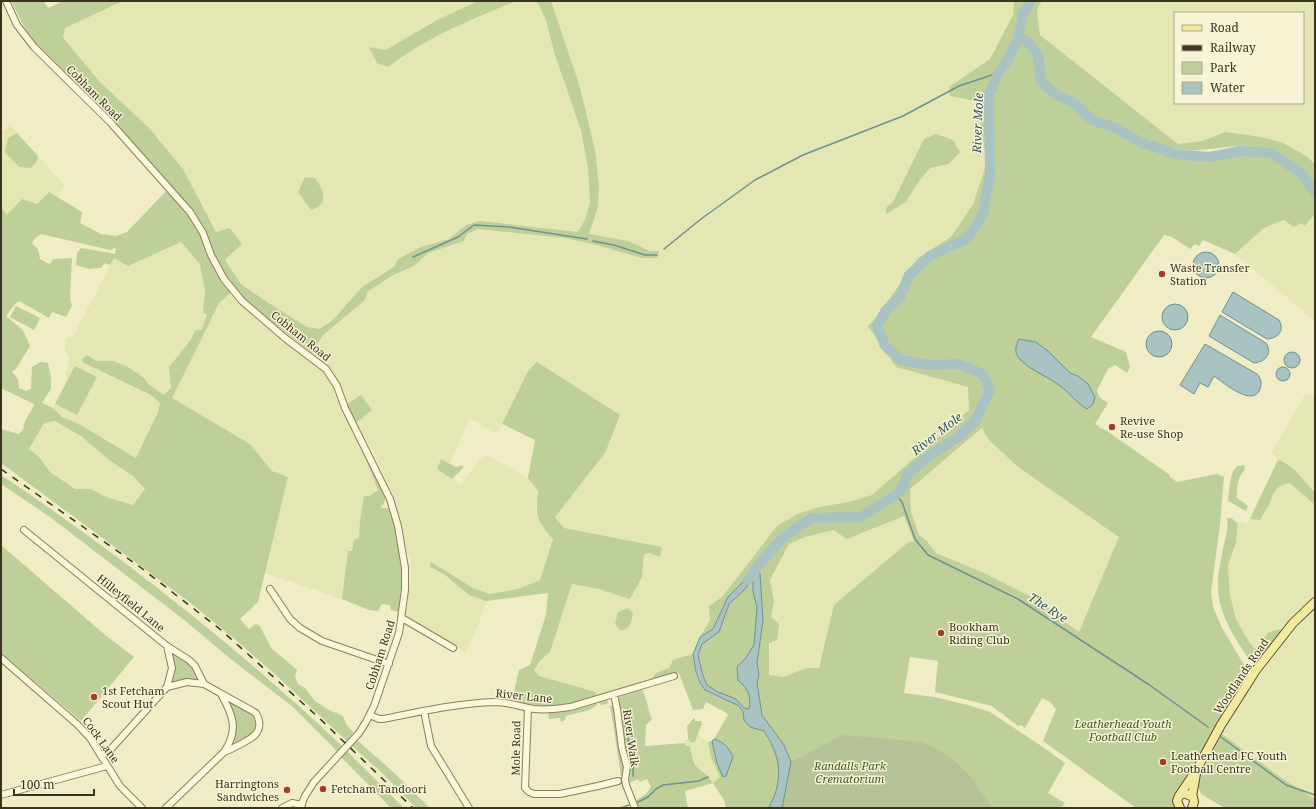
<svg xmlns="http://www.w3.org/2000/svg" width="1316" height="809" font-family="'Noto Serif',serif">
<rect width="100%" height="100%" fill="#f0ecc6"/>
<path fill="#e4e6b3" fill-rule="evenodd" d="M123,1H1014L1013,15L990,59L949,87L950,96L976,101L987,162L973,204L951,237L918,258L876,319L869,326L896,367L968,387L969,410L872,495L848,502L819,507L797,514L777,526L722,597L709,606L710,620L696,644L693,654L696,672L679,673L595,697L596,692L539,676L534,670L550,652L572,584L599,589L642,577L644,554L648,544L563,528L555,517L605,453L537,363L528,371L497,434L469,418L460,441L450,463L441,459L437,469L460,485L479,461L487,455L528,478L538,491L536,514L542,527L553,539L540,580L518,589L489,595L477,628L465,652L406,616L411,573L410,555L408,554L401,521L393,495L373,452L356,423L372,411L361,395L347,404L333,372L326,364L312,353L323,335L319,329L307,327L267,302L241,284L225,260L242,244L230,228L216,232L183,169L149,128L99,81L63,36L65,28Z
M1042,1H1311L1315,5V165L1308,157L1266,138L1248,135L1225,132L1203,141L1178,144L1040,35L1037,10ZM1175,13H1303V103H1175Z
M10,124L17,133L8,138L36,163L38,156L65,186L58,197L49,192L37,204L7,216L1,207V129L6,130Z
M1315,215V321L1235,254L1264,228L1285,220L1301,223L1309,220Z
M181,242L200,264L205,291L203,313L212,318L219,303L230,294L282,341L318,365L326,373L333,386L364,455L378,490L369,496L359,539L354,540L352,551H348L342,599L265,573L288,477L272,471L250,444L164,395L113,361H97L87,355L82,362L151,395L160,403L158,412L136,458L79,424L62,417L53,408L67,381L66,372L69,358L65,350L67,337L72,338L76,331L114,258L128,266Z
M1306,393L1315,397V594L1281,629L1269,632L1256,649L1246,637L1236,619L1230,595L1228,565L1236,543L1239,521L1247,524L1278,460L1272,452Z
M55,421L81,436L109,460L133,476L145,489L133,505L106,497L91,489H75L50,472L39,457L29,449L44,423Z
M983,428L988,439L1018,467L1120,536L1079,632L1057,617L1045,604L984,573L936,553L926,540L919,535L911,512L910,489Z
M904,516L914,541L907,543L834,605L819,668H807L783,677L769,675L771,617L774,601L770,580L789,544L805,537L835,530L847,539Z
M1315,607V799L1286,781L1222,734L1245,696L1269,663L1297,627Z
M697,734L708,742L711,757L720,777L713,783L708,775L697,767L694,761L690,746H686L685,740L688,739L691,743L695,742Z"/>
<path fill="#becf9a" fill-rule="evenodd" d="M11,1H43L48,8L63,1H123L65,28L63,37L99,81L149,128L183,169L216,232L230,228L242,244L225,260L241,284L267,302L307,327L319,329L332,321L362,287L394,267L398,259L421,247L449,239L466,225L480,221L578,232L585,220L590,202L588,168L581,130L555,55L546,20L537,1H551L579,84L595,150L599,186L598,207L589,234L628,241L650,251H659L657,258H642L593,244L565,238L478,229L467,234L464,241L428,253L414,266L393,275L367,292L365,300L323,335L312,353L244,300L235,289L219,303L172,398L250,444L272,471L288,477L258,602L240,619L249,629L256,624L260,626L271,648L297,670L295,677L298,684L305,688L315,701L329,710L343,716L346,724L353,732L347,741L278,677L237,641L188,601L1,463V429L19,434L23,430C25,417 30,415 34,404L1,388V289L2,251L1,243V207L7,215L22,199L37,204L49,192L82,212L80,223L101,234L116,236L127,232L170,187L52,64L27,32ZM41,234L110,250L116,248L115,254L88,249L81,248L77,253L76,265L89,269L101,268L105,263L110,265L114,258L128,266L181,242L200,264L205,291L203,313L207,315L202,329L195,331L190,341L169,367L171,388L164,395L148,384L144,378L128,367L113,361H97L87,355L82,359V362L151,395L160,403L158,412L136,458L79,424L62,417L53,408L42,403L51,389V377L48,363L41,362L32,367L31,389L26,391L19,388L18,379L12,372L16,369L30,346L23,330L6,316L15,304L19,301L49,318L52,312L66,317L72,306L70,299L72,258L53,259L50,264L40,259L38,249L32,244L34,239ZM55,421L81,436L109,460L133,476L145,489L133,505L106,497L91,489H75L50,472L39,457L29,449L44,423Z
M478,1H516C472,19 425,38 388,67L377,63L369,47L386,50L437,20Z
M1014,1H1042L1037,10L1040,35L1178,144L1203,141L1225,132L1248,135L1266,138L1283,143L1308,157L1315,165V185C1290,155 1266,143 1226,147C1209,149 1192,152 1174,148L1167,154L1194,159H1210L1236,155L1266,156L1281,162L1298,175L1315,196V215L1309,220L1305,226L1301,223L1294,227L1284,220L1264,228L1235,254L1203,240L1199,246L1195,244L1190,249L1172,237L1164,235L1091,337L1126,352L1130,367L1127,373L1115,365L1108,369L1097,390L1099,397L1108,403L1095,424L1102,429H1104L1170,475V477L1177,482L1217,474L1224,477L1220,525L1211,592L1213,607L1222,628L1246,668L1244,676L1176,797L1175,808H1136L1043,741L1056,709L1050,702L1042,698L1025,728L1021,725L1018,726L992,706L935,692L938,661L910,657L904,693L934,697L968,705L990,712L1040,745L1065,763L1048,793L1065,803L1061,808H782L784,745L762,715L757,683L759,675L757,663L763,620L760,573L752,567L744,581L728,597L713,629L700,637L710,620L709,606L722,597L777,526L797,514L819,507L848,502L872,495L969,410L968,387L896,367L868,326L876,318L918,258L951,237L973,204L987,162L976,101L950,96L949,87L990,59L1013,15ZM982,428L988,439L1018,467L1119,537L1079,632L1057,617L1045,604L984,573L936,553L926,540L919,535L911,512L910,489ZM904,516L914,541L907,543L834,605L819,668H807L783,677L769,675V643L777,640L779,624L771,617L774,601L770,580L789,544L805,537L834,530L847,539Z
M17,133L38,156L36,163L31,168L19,167L5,152L8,138Z
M936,134L953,140L960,152L949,164L930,168L919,181L906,202L886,214V208L893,202L924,139Z
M305,177L315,178C320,185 328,198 320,205C318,207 314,209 311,210L298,192Z
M16,306L40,318L34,330L10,317Z
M537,362L620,415L605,453L555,517L564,528L662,547L660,557L649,553L644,554L642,577L630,599L599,589L572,584L550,652L540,661L534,670L539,676L596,692L595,697L569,705L550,707L515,702L512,699L519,670L530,665L546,615L548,593L486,601L469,595L444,574L430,567L431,562L473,588L489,594L518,589L540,580L553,539C535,519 536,517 538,491L528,478L535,440L502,424L528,371Z
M75,366L97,377L77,415L55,404Z
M361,395L372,410L356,423L347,404Z
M364,455L368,461L386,496L384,504L381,506L382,508H388C392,513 393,519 395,525C403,555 403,581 399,612L391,610L390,605L382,604L378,611L369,610L342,599L348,551H352L354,540L359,538L360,521L364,496H369L378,490Z
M441,459L456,467L462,465L464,467L452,479L437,469Z
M1278,460C1294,465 1303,480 1315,493V505L1290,483C1275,485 1274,493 1269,505C1266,510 1263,515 1260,520L1250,519Z
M1245,465L1244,471C1238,475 1236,490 1237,498L1248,506L1246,511L1228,501C1229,493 1230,469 1238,466C1238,466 1244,465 1245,465Z
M1,475C122,556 236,646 342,746L336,752L334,748L293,707L232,660L183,619L50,517L1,484Z
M1227,518H1231L1238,523L1236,543L1228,565L1230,595L1236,619L1246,637L1255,649L1269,632L1281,629V632L1256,661L1251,660L1246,655C1232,633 1218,612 1218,585C1217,575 1221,564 1222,554C1224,542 1229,530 1227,518Z
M1,545L104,634L134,657L81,721L1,653Z
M751,580L753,581V592L757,607L754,645L745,659L737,668L738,680C748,689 751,695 750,709L744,708L736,699L716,691L707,685L703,676L698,655L702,644L719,632L729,604L746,588Z
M628,608L633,613C631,622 631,630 620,630L615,624L618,612Z
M174,652C186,659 193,667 199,680L172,683L174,668L172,654Z
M693,654C694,663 695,675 700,684C709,698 729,697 740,708C745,713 747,721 750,727L764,731C777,751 783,769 775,794C774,799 770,803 769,808H726L724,800L713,783L685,791L688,808H638L635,801L646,794L651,787L647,779L640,782L638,779L629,783L630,766L624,747L619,699L620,694L635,690H642C648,699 647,709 652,719L646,725L645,746L685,743L686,746H690C692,752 692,762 697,767C704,774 707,773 713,783L720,777L711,757L708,742L712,741L713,742L721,741L714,739L728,715L725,712L706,702L703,709L693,710L679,673L651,681L656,673L669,668L673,660Z
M605,698L608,701L607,704L600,705L599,702H597V705C588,713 578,712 566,716L565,720L561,722L560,718L549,719L548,713L559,711Z
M227,700L255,714C259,736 249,737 232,746C231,741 234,736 235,730C238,720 232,709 227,700Z
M609,706H614L625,764L623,775L621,776L611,710Z
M695,718V721H701L702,723L695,742L691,743L688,739L687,726L693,719Z
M1222,734L1286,781L1315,799V808H1225L1201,794L1198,787L1203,770Z
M358,741L391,770L430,808H416L380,771L352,746Z
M347,751L404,808H391L341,757Z"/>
<path fill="#b6c399" d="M843,735L923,742L951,757L971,777L992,808H782L791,762Z"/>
<path fill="#a8c3c1" stroke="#6e9291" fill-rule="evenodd" d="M1193 265a13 13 0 1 1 26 0a13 13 0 1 1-26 0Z
M1233,292L1279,320C1285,331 1278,338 1267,339L1222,312Z
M1162 317a13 13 0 1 1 26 0a13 13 0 1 1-26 0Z
M1220,315L1266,343C1273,354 1265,362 1254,363L1209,336Z
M1146 344a13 13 0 1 1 26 0a13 13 0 1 1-26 0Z
M1019,339L1036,342L1049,352L1070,373L1078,376L1088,384L1095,397L1093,404L1087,409C1078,404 1072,396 1064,389C1051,377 1029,371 1018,357C1014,351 1016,345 1019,339Z
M1205,344L1257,374C1261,378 1262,383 1260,389C1253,408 1224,383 1214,376L1208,387L1200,383L1194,394L1180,385Z
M1284 360a8 8 0 1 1 16 0a8 8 0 1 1-16 0Z
M1276 374a7 7 0 1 1 14 0a7 7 0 1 1-14 0Z
M752,567L760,573L763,620L757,663L759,675L757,683L762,715L784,745L791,762L782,808H769C770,803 774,799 775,794C783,769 777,751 764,731L750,727L744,720L743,712L739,706L705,690L700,683L696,672L693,654L700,637L713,629L728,597L744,581ZM751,581H753V592L757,607L754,645L745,659L737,667L738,680C747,688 752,696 749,709L744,708L736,699L716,691L707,685L703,676L698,655L702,644L719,632L729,604L746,588Z
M714,739C724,742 729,748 733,757L726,776L723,777L717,763L712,741Z"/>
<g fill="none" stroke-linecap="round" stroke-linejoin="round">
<path stroke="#6e9291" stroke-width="1.5" d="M593,241L614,245L645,255H657
M664,249L701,219L755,180L803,155L903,116L959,86L998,73
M413,257L458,237L474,225L509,227L587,239
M896,495L902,502L915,539L928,555L1018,599L1148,684L1208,727
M624,721L628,737L629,747
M1221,737L1286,785L1315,795
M631,756L633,766V776
M638,802L648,797L656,789L663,785L699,781L708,777
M621,808L629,805"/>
<path stroke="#a8c3c1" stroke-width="10" d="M1018,39L1026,40L1038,55L1041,81L1055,94L1074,103L1092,120L1116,128L1140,142L1176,154L1210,157L1240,151L1271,153L1301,173L1315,192
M748,580L760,563L785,536L811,518L860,517L896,495L905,484L906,475L933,453L958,437L975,421L990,390L983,374L958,364L931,365L901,360L885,346L877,326L886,310L900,297L909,275L931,255L967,239L983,214L990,176L989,95L998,73L1007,61L1018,39L1023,13L1031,1"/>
<g stroke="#8c7f5b" stroke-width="8">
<path id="minor" d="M6,1L17,25L34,47L110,122L190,212L203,233L211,255L224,279L242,301L285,338L326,369L337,386L345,408L390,499L398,526L405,568V590L399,633L374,706L366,722L359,733L314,782L305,796L300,808
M24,530L167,646L189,660L195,666L204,684L256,713C265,730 255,737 241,744C235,747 230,750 224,752
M270,589L290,619L300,628L322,641L389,664
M402,618L453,648
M1,658L78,725L90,738L120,786L142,808
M167,687L187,682L204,684
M614,694L617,709L622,748L627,767L625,779L626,785L635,808
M528,708L525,788L529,792L534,794H560L598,786L618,781
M424,711L431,746L469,808
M370,715L379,719H383C418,712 459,703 495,702C508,702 521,707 534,709C546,710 558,709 570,707L674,676
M101,756L111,749L167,687L172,668L167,646
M1,795L107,766
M166,808L224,752C239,730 233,715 221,694
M282,808L292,803L302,805"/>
</g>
<g stroke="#5a4c2f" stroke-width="10">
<path id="major" d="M1179,796L1197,769L1221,725L1256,670L1293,623L1315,602
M1192,796L1196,774
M1180,808L1177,801L1179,796L1184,793L1193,797L1194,802L1192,808"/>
</g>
<use href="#minor" stroke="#faf7da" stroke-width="6"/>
<use href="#major" stroke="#f3ea9e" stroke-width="8"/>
<path stroke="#3c331f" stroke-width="1.5" stroke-dasharray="7 7" stroke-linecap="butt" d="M1,469L140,567L221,630L317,716L413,808"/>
</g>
<g fill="#9d4029" stroke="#f7f4d6" stroke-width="1.5">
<circle cx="1162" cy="274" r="4"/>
<circle cx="1112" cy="427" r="4"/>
<circle cx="941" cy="633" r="4"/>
<circle cx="94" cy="697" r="4"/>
<circle cx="1163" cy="762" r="4"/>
<circle cx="323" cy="789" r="4"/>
<circle cx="287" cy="790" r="4"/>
</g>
<g text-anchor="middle" stroke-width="3" stroke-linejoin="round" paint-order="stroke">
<g font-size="11" fill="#3c331f" stroke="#f7f4d6">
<text transform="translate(94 93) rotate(45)" y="4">Cobham Road</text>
<text transform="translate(301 336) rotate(39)" y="4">Cobham Road</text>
<text transform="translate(131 603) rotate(39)" y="4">Hilleyfield Lane</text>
<text transform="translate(380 655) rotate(-72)" y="4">Cobham Road</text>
<text transform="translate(1241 676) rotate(-56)" y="4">Woodlands Road</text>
<text transform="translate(524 696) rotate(6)" y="4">River Lane</text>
<text transform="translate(631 738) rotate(82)" y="4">River Walk</text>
<text transform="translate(101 740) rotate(54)" y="4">Cock Lane</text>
<text transform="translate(516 748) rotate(-89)" y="4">Mole Road</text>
</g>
<g font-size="11" fill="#3c331f" stroke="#f7f4d6" text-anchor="start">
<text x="1170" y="272">Waste Transfer<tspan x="1170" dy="13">Station</tspan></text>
<text x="1120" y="425">Revive<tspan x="1120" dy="13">Re-use Shop</tspan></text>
<text x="949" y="631">Bookham<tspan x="949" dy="13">Riding Club</tspan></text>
<text x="102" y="695">1st Fetcham<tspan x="102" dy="13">Scout Hut</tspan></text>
<text x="1171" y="760">Leatherhead FC Youth<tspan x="1171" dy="13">Football Centre</tspan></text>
<text x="279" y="788" text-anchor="end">Harringtons<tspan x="279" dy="13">Sandwiches</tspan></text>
<text x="331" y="793">Fetcham Tandoori</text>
</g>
<g font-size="11" font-style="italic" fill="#415925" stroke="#f7f4d6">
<text x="1123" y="728">Leatherhead Youth<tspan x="1123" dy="13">Football Club</tspan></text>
<text x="850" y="770">Randalls Park<tspan x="850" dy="13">Crematorium</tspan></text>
</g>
<g font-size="12" font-style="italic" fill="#2e555c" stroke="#f7f4d6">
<text transform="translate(978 123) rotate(-88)" y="4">River Mole</text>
<text transform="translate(937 434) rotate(-38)" y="4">River Mole</text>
<text transform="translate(1048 608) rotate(33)" y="4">The Rye</text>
</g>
</g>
<rect width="1316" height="809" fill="none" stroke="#3c331f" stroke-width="4"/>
<rect x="1174" y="12" width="130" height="92" fill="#f7f4d6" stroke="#aca78d"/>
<rect x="1182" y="25" width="20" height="6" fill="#f3ea9e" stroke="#aca78d"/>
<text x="1210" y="32" font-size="12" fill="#3c331f">Road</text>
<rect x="1182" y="45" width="20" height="6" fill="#3c331f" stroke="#aca78d"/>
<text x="1210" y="52" font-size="12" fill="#3c331f">Railway</text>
<rect x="1182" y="62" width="20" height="12" fill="#becf9a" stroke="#aca78d"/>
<text x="1210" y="72" font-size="12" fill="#3c331f">Park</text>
<rect x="1182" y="82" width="20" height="12" fill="#a8c3c1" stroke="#aca78d"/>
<text x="1210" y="92" font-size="12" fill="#3c331f">Water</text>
<path d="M14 789v6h80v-6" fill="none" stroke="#3c331f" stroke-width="2"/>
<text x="20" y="789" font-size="12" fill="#3c331f" stroke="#f7f4d6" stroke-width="3" paint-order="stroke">100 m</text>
</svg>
